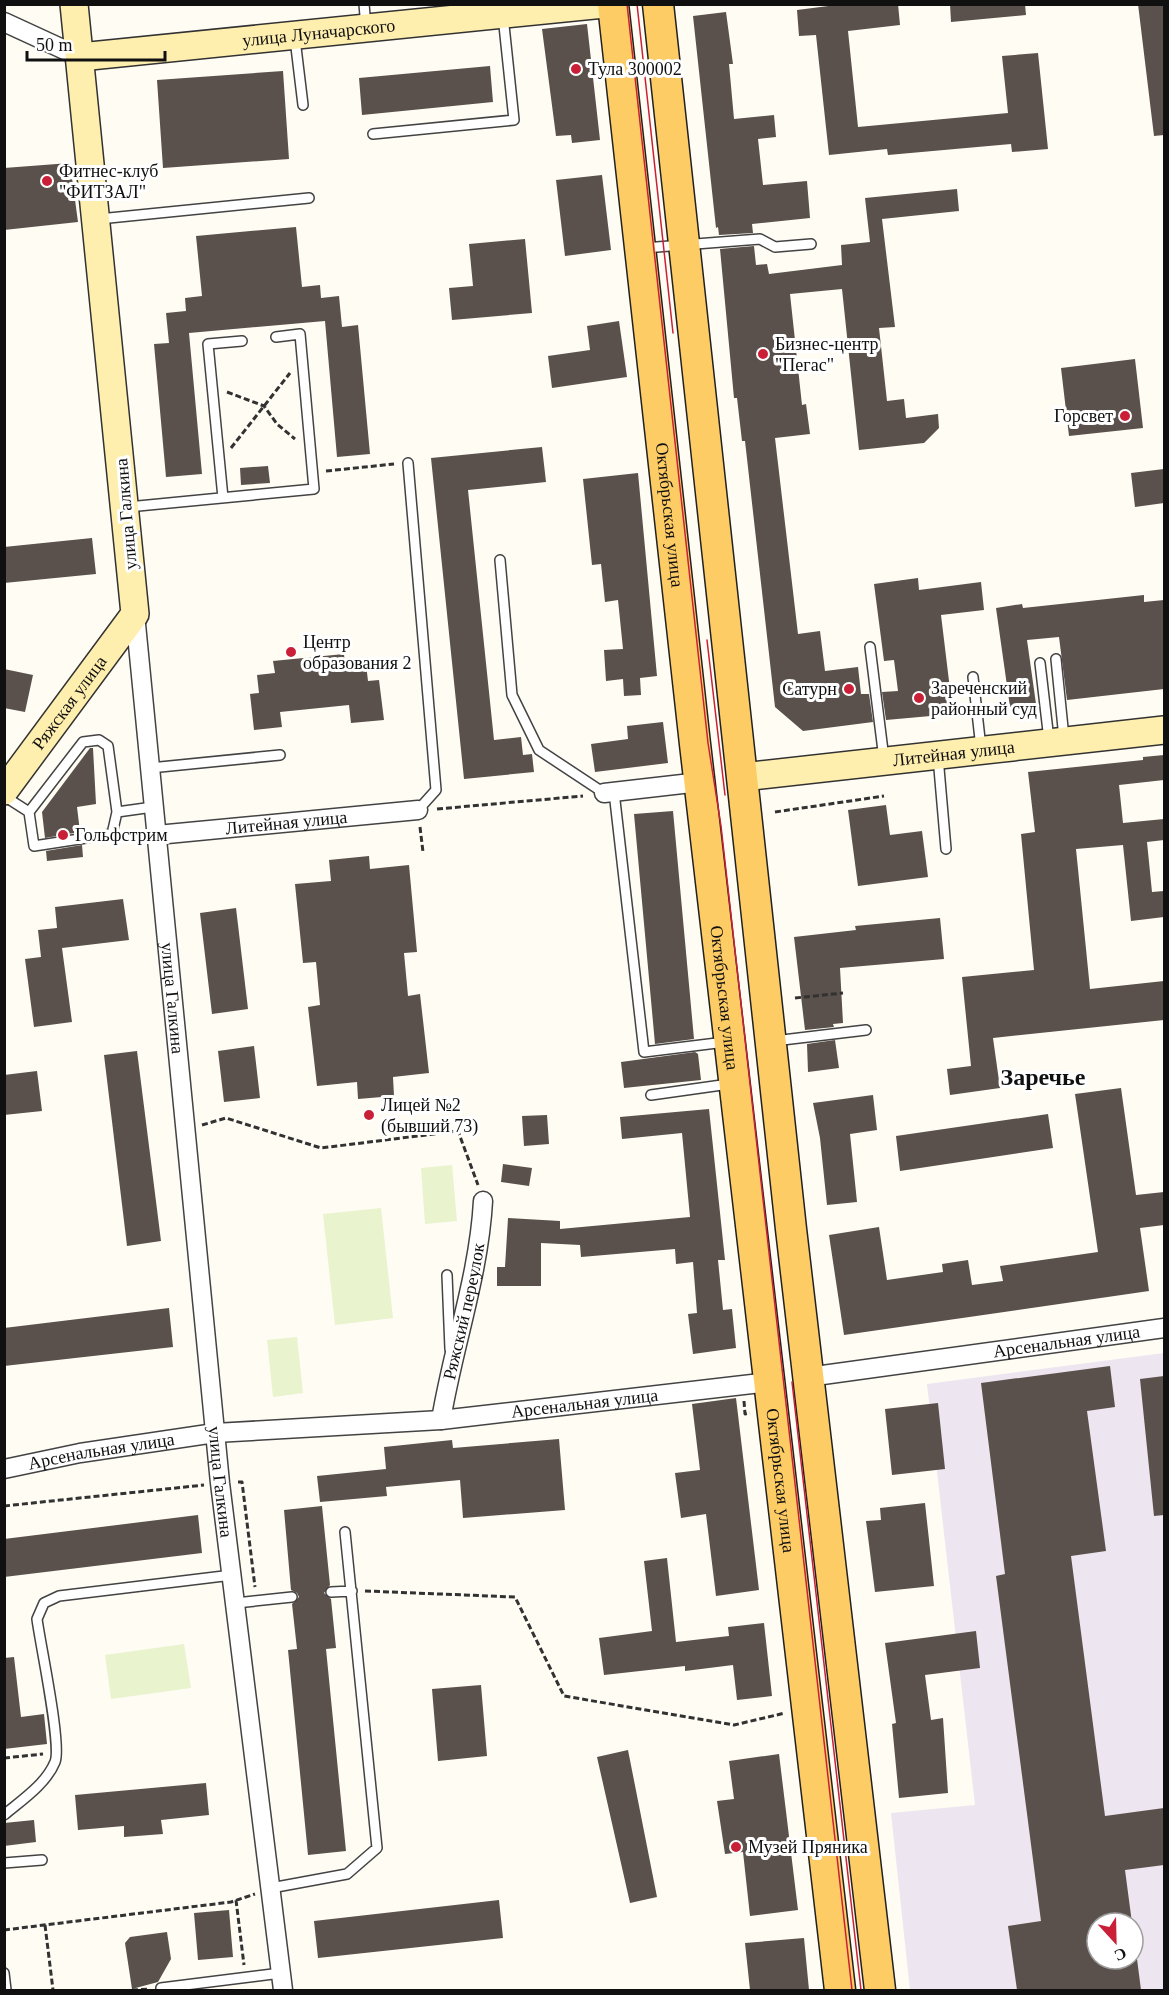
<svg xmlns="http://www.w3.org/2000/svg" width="1169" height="1995" font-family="'Times New Roman',serif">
<rect width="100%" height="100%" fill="#fffcf4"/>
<path fill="#ede5ef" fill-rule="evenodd" d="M1164,1353V1990H910L891,1813L975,1805L927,1384ZM1097,1923H1133V1959H1097Z"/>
<path fill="#e9f3cd" d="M452,1165L457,1221L425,1224L421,1168Z
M381,1208L393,1318L335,1325L323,1214Z
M297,1337L303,1393L273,1397L267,1340Z
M184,1644L191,1688L111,1699L105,1655Z"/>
<path fill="#5a504c" d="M844,4H898L900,25L848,31L858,127L1008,113L1002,56L1038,53L1048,149L1012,152L1011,144L888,155L887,149L829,155L816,35L799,36L797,10Z
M950,4H1025L1026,15L951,22Z
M1138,4H1164V135L1154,136Z
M726,12L733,64H729L734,119L774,115L776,137L758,139L763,185L807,181L810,218L752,224L753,233L719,235L718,227L716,228L693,16Z
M587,24L600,140L572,143L571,135L556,136L542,29Z
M490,66L493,102L362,115L359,78Z
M283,71L289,159L163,168L157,80Z
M70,163L78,222L4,230V168Z
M602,175L611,250L565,256L556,180Z
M957,189L959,211L882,219L895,327L879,328L887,401L904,399L906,418L938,414L939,428L924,443L859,450L842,289L790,294L802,405L806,404L810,434L775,438L798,634L820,631L825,671L858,667L861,694H869L873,722L803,731L775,707L745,441H742L737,398H734L720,249L754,246L756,265L767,264L769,274L842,265L841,245L870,242L865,198Z
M296,227L302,287L320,285L321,298L339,296L342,327L358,325L370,454L337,457L325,321L189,333L202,474L166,477L154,344L169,343L166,313L186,311L185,298L202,296L196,236Z
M525,239L532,313L452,320L449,288L473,286L469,244Z
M619,321L627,377L552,388L548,356L590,350L587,326Z
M1135,359L1143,428L1069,436L1061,368Z
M542,447L546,482L468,490L494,740L521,737L523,755L532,754L534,772L464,779L431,458Z
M268,466L270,483L241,485L240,468Z
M1164,469V503L1135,507L1131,473Z
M638,473L657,676L640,678L641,695L624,696L623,679L606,681L604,650L623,649L618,600L605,602L601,564L592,565L583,479Z
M92,538L96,574L4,583V547Z
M918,578L919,590L981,582L984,610L941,615L953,714L886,720L882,692L898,691L894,660L884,661L874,584Z
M1144,595V602L1164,600V689L1067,700L1059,637L1027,640L1036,704L1010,707L996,608L1022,604L1023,608Z
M344,654L345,666L366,664L368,681L379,680L384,720L351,723L349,705L280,712L282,727L254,730L250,694L259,693L257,675L275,673L273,661Z
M4,669L33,675L25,712L4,708Z
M663,722L668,763L595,772L591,744L628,739L627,726Z
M90,748H93L96,804L77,807L80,832L45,838L42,812Z
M1164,755V780L1119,785L1123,823L1164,819V840L1147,842L1152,892L1164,891V917L1131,921L1123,845L1076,849L1090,989L1164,981V1020L993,1038L1000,1088L950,1095L947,1069L971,1066L962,977L1034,970L1021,834L1035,832L1028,772L1143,760V757Z
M886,805L890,835L922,831L928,877L858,886L848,810Z
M673,811L694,1039L655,1044L634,814Z
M82,845L83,857L47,861L46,851Z
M369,856L370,869L409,865L417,952L404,953L408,996L420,994L429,1073L393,1077L394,1096L358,1099L357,1082L317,1086L308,1007L320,1005L316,962L303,963L295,884L331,881L329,860Z
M123,899L129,940L62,948L72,1022L34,1027L25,959L41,957L38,930L57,928L55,907Z
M236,908L248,1009L212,1014L200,913Z
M940,918L944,959L840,968L843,1023L833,1024L834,1027L805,1030L794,937L856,930L855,926Z
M835,1040L839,1068L808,1072L807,1044Z
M254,1046L260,1098L224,1102L218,1051Z
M137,1051L161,1241L127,1246L104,1055Z
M695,1052L698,1054L701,1080L624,1088L621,1062Z
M37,1071L42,1111L4,1115V1075Z
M1121,1088L1136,1195L1164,1192V1225L1140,1228L1149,1291L844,1335L829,1235L879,1227L887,1280L943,1272L942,1264L968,1260L972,1285L1003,1281L1000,1266L1098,1252L1075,1094Z
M873,1095L877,1130L850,1134L857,1202L827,1205L820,1138L813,1103Z
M709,1109L725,1260H718L723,1310L732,1309L736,1348L693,1354L688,1314L697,1313L693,1262L676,1264L675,1249L581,1257L580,1245L541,1243V1286H497V1267H505L508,1218L560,1221V1229L690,1217L682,1133L622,1139L620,1117Z
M1048,1114L1053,1148L900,1171L896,1136Z
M547,1115L549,1144L524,1146L522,1116Z
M503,1164L532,1168L529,1186L501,1182Z
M169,1308L173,1347L4,1366V1328Z
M1110,1366L1115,1407L1087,1411L1106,1551L1071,1556L1105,1816L1164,1808V1865L1125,1870L1132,1923H1097V1959H1137L1141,1990H1017L1008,1926L1041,1921L996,1576L1005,1574L981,1383Z
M1164,1376V1515L1154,1516L1140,1379Z
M736,1398L759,1590L716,1596L706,1514L681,1518L675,1473L700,1470L692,1404Z
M938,1403L945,1469L892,1475L885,1409Z
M559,1439L565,1510L463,1518L460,1480L386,1487L387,1496L320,1502L317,1476L386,1469L384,1447L452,1440L453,1448Z
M925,1503L934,1586L875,1592L866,1521L881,1520L880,1508Z
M322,1506L330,1585L324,1593L331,1599L336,1648L326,1649L346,1851L308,1855L288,1650L297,1649L292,1604L299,1597L297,1593L291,1590L284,1510Z
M198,1515L202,1553L4,1577V1539Z
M667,1558L676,1642L729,1636L728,1627L764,1623L772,1696L737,1700L733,1665L685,1671V1666L604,1675L599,1638L652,1631L644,1561Z
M976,1631L980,1668L925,1675L931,1720L943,1718L948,1793L899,1798L892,1724L896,1723L885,1643Z
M14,1657L21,1717L44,1714L47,1744L4,1749V1658Z
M481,1685L487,1756L438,1761L432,1689Z
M628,1750L657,1897L630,1903L597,1757Z
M779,1754L798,1910L750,1916L743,1852L725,1854L717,1801L734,1799L729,1761Z
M206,1783L209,1815L161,1820L163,1834L124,1837V1826L78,1830L75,1795Z
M34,1820L36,1842L4,1846V1823Z
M499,1900L503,1938L318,1958L314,1921Z
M229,1910L233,1957L198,1960L194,1913Z
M167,1932L171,1959L158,1982L132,1989L125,1943L130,1937Z
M804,1938L809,1990H750L745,1943Z"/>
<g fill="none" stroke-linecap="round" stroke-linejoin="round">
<g stroke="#434343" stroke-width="12">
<path id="lane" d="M364,4L366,27
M295,39L303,105
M373,134L514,120L503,16
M99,219L309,198
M644,248L760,239L775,247L811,244
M408,463L436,790L418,810
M223,498L208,344L242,341
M128,507L314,489L300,334L276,337
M500,560L512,695L539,750L604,793
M870,647L884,759
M1056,659L1064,738
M1040,663L1049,740
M973,677L981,748
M938,757L946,849
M150,768L280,755
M614,792L644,1052L725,1042
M4,796L29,812L83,742L99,740L108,746L117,812L153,807
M29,812L34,846L112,834L117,812
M774,1041L866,1030
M651,1095L729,1084
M447,1275L450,1349
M331,1592L352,1591
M236,1603L292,1597
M4,1815C22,1800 46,1784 55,1762C62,1745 40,1643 37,1619L44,1603L59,1596L232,1575
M4,1863L42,1860
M271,1888L347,1874L377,1848L345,1532
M4,1973L6,1990
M161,1988L281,1973"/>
</g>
<g stroke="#434343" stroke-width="21">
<g id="street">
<path d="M4,22L80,57"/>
<path id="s1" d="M135,614L220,1483L283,1990"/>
<path d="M604,793L700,782"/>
<path id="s2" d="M157,835L418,810"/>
<path id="s3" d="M808,1377L1164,1328"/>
<path id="s4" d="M441,1420C453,1347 479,1275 483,1201"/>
<path id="s5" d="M4,1469L80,1453L215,1433L441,1420L769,1382"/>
</g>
</g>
<g stroke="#323232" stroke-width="30">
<g id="secondary">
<path id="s6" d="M80,57L604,4"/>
<path id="s7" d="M743,777L1164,730"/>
<path id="s8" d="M4,791L135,614L74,4"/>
</g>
</g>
<g stroke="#212121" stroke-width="33">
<g id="primary">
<path id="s9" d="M613,4L695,744L840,1990"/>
<path d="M658,4L791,1229L880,1990"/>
</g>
</g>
<path stroke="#323232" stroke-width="3" stroke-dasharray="6 3" stroke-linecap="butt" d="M227,392L264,406L277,424L295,439
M231,448L290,373
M326,471L394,464
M437,809L583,796
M775,812L884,796
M420,827L423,852
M795,998L843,993
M202,1125L226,1118L321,1148L458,1131L478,1185
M744,1401L745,1414L750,1413
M238,1482H242L255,1587
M4,1506L204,1485
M365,1591L515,1597L564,1696L734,1725L785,1713
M4,1758L43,1754
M236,1900L244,1965
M45,1925L53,1990
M4,1930L231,1902L255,1894
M132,1990L150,1989"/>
<use href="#lane" stroke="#fff" stroke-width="9"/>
<use href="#street" stroke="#fff" stroke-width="18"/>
<use href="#secondary" stroke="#ffefaf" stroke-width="27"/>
<use href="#primary" stroke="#fecc65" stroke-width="30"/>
<path stroke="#c92037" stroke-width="1.5" d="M627,4L708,743L721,826L852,1990
M637,4L673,333
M707,640L725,795
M792,1382L861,1990"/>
</g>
<g fill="#c92037" stroke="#fff" stroke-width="2">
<circle cx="576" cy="69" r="6"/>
<circle cx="47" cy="181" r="6"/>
<circle cx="763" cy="354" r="6"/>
<circle cx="1125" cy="416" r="6"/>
<circle cx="291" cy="652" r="6"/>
<circle cx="849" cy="689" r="6"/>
<circle cx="919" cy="698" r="6"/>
<circle cx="63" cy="835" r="6"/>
<circle cx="369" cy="1115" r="6"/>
<circle cx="736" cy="1847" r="6"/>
</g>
<g text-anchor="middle" stroke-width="6" stroke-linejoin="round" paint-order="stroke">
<g font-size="18" fill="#101010" stroke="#fff">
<text dy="6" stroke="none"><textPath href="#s6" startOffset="240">улица Луначарского</textPath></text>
<text transform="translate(126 514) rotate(-95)" y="6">улица Галкина</text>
<text dy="6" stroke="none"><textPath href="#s9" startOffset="514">Октябрьская улица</textPath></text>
<text dy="6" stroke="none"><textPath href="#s8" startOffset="110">Ряжская улица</textPath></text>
<text dy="6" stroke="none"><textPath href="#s7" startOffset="212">Литейная улица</textPath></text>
<text dy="6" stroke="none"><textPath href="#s2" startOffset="130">Литейная улица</textPath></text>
<text dy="6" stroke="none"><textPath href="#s1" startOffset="386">улица Галкина</textPath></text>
<text dy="6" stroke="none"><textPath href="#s9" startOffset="1000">Октябрьская улица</textPath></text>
<text dy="6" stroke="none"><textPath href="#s4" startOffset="111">Ряжский переулок</textPath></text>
<text dy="6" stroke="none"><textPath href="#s3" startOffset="261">Арсенальная улица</textPath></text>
<text dy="6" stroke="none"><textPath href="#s5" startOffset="585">Арсенальная улица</textPath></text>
<text dy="6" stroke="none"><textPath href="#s5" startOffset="99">Арсенальная улица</textPath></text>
<text dy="6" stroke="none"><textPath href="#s9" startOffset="1486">Октябрьская улица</textPath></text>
<text dy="6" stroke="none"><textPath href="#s1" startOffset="872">улица Галкина</textPath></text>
</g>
<g font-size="18" fill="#101010" stroke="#fff" text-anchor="start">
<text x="588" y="75">Тула 300002</text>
<text x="59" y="177">Фитнес-клуб<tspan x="59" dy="21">"ФИТЗАЛ"</tspan></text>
<text x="775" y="350">Бизнес-центр<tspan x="775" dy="21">"Пегас"</tspan></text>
<text x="1113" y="422" text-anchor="end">Горсвет</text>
<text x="303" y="648">Центр<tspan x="303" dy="21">образования 2</tspan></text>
<text x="931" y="694">Зареченский<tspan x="931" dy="21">районный суд</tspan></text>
<text x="837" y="695" text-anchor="end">Сатурн</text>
<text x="75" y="841">Гольфстрим</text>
<text x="381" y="1111">Лицей №2<tspan x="381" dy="21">(бывший 73)</tspan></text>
<text x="748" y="1853">Музей Пряника</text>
</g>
<g font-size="24" font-weight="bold" fill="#101010" stroke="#fff">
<text x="1043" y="1085">Заречье</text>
</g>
</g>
<rect width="1169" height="1995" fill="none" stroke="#101010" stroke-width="12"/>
<g transform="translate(1115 1941) rotate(158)"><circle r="28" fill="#ffffff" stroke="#9f9f9f" stroke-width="1.5"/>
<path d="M0-4.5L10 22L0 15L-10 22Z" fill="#c92037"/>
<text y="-9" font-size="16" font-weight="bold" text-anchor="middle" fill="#101010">С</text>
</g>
<path d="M27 51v9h138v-9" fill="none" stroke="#101010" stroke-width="3"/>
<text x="36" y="51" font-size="18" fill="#101010" stroke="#ffffff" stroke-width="4.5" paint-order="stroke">50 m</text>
</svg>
